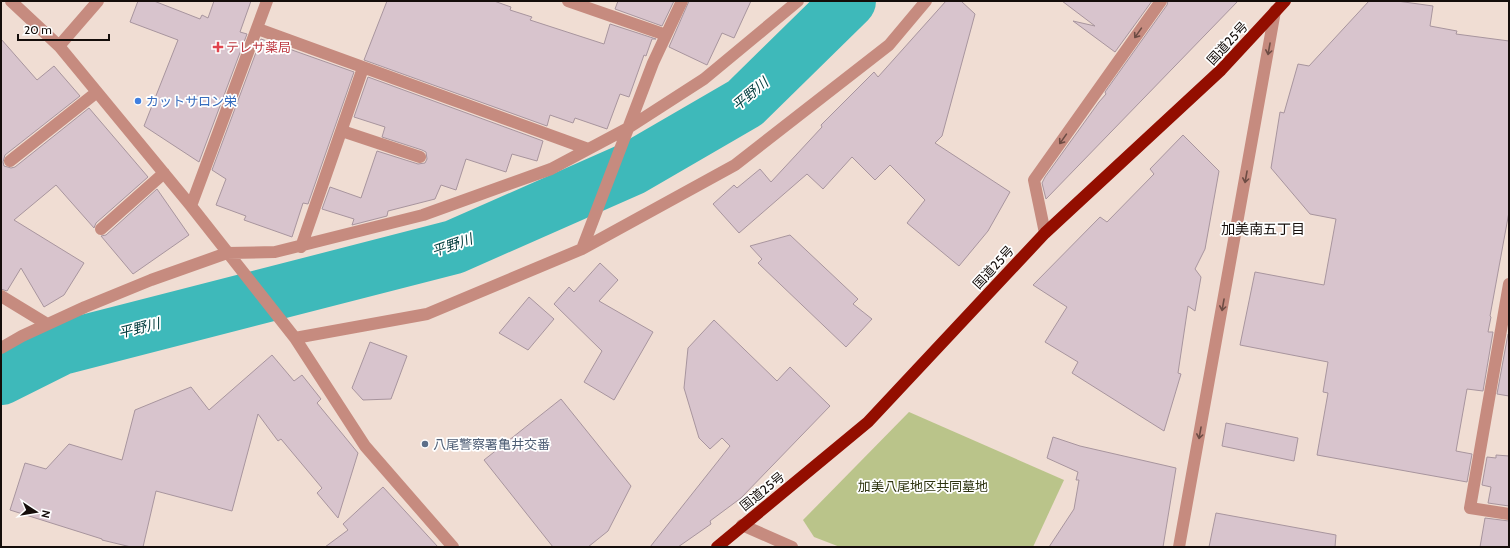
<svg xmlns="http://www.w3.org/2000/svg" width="1510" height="548" font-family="Cabin,'Noto Sans JP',sans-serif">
<rect width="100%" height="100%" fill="#f0ddd3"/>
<path fill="#bac48a" d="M909,412L1064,480L1033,547H840L814,537L803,520Z"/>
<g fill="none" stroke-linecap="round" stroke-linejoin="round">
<path stroke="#3eb9ba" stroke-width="54" d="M1,378L61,348L454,247L633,168L745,103L849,1"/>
</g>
<path fill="#d8c4cd" stroke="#a8959e" d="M138,1H154L200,19L202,15L208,18L214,1H251L240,32L247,34L199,162L144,126L178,40L130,22Z
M387,1H494L511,7L510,10L532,17L530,20L604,44L610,24L656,39H652L646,56L644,55L629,97L620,94L607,129L575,118L573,123L550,115L547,126L364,60Z
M618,1H674L662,26L615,9Z
M689,1H751L734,38L722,33L707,65L669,47Z
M946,1H961L975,14L942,136L935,143L1010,192L988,231L959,266L907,223L925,200L890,165L875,180L852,157L823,189L807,174L739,233L713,204L734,185L737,188L760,169L771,182L822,127L821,125L874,72L878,77Z
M1062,1H1152L1115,52L1073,21L1095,26Z
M1168,1H1238L1046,199L1042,183L1045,177L1099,102L1106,94L1105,92L1167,5Z
M1369,1H1397L1433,6L1430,26L1457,31L1456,34L1509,41V212L1490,316L1491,317L1488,332H1493L1483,391L1467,389L1456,451L1472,454L1467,482L1317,455L1328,393L1323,392L1328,362L1240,345L1255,272L1324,285L1336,219L1310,214L1271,168L1280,112L1284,113L1298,64L1309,66Z
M1,39L37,80L54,66L80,96L5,155L3,162L4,166L11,168L15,167L89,108L148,177L96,223L94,228L56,185L14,220L84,263L64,295L44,307L21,268L7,291L1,289Z
M261,39L354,72L308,204L303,203L292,237L244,220L246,216L216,205L226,179L212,170Z
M368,77L543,141L537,161L512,154L506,172L466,159L456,190L441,185L435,199L388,211L387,216L352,225L354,219L322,209L330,187L361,198L377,151L418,164L425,163L427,159L426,152L422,150L382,137L385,127L354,117Z
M1183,135L1219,171L1205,249L1195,269L1201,277L1195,311L1188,306L1178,373L1181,374L1164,431L1072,373L1078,362L1045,342L1067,307L1033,285L1100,217L1107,222L1154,174L1150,169Z
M157,189L189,235L133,274L101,236L106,235Z
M790,235L858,299L853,304L872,319L846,347L758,263L762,259L750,246Z
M600,263L618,280L599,301L653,332L614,400L584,382L602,351L554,304L569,287L574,292Z
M529,297L554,319L528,350L499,333Z
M714,320L777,381L790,367L830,406L741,498L710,521L711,524L678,547H650L730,446L722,438L710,449L699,438L684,388L688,348Z
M1508,334H1509V396L1497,394Z
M370,342L407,356L391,399L363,400L352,388Z
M272,355L294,381L302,375L321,399L317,403L358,453L338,518L317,493L322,488L281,439L278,441L258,414L232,511L156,491L143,547H131L102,540V539L10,510L25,463L46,469L69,444L122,460L135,410L191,387L209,410Z
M561,399L631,486L608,531L588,547H553L484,460Z
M1226,423L1298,438L1294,461L1222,446Z
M1053,437L1080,446L1176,468L1163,547H1049L1074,509L1079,480H1076L1078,472L1047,458Z
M1496,455L1509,456V506L1488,503L1491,487L1482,485L1487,457L1496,458Z
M383,487L438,547H325L348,530L343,524Z
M1216,513L1336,535L1335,547H1209Z
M1485,518L1509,521V547H1480Z"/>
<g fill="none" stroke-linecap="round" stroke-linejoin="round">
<path stroke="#c68b7f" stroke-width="12" d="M11,1L59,46L191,206L295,338L365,446L453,547
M568,1L666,35
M258,29L588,149
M59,46L98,1
M342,131L420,157
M10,161L97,92
M191,206L267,1
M101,229L164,173
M1045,233L1034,180L1161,1
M301,247L363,68
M582,249L653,63L682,1
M1509,284L1470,508L1509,514
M1,296L47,324
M295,338L427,314L582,249L735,165L889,45L926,1
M1,348L22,336L85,307L151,280L227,253L275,252L423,215L551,169L628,128L704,79L798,1
M742,525L792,547
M1179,547L1275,11"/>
<path stroke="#930e00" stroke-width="12" d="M717,547L868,422L1045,233L1221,70L1285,1"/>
</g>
<defs><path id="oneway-shaft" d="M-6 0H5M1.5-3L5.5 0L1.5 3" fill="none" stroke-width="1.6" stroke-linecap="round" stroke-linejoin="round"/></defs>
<g stroke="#6d4c44">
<use href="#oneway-shaft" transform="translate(1138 33) rotate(125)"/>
<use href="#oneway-shaft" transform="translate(1269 49) rotate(100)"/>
<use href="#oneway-shaft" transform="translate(1063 139) rotate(125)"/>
<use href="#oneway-shaft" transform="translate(1246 177) rotate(100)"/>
<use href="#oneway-shaft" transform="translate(1223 305) rotate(100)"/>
<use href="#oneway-shaft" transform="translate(1200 433) rotate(100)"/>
</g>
<path fill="#e0444e" stroke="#fff" stroke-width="1.5" d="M216 41h4v4h4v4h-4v4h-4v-4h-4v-4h4z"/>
<circle fill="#3f7fe0" stroke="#fff" stroke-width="1.5" cx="138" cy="101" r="4"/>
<circle fill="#5c6f8a" stroke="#fff" stroke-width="1.5" cx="425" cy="444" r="4"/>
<g text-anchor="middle" stroke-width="3.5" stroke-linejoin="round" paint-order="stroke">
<g font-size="13" fill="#140d0a" stroke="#fff">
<text transform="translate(1227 43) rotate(-47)" y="5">国道25号</text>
<text transform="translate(993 267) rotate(-47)" y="5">国道25号</text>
<text transform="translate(762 491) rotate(-39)" y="5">国道25号</text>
</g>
<g font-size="13" fill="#be3a42" stroke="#fff" text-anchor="start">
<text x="226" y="52">テレサ薬局</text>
</g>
<g font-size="13" fill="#366cbe" stroke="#fff" text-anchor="start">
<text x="146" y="106">カットサロン栄</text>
</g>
<g font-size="13" fill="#4e5e75" stroke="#fff" text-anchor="start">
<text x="433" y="449">八尾警察署亀井交番</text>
</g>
<g font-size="13" fill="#2e3310" stroke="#fff">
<text x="923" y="491">加美八尾地区共同墓地</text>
</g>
<g font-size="14" font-style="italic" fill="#074041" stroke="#fff">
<text transform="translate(750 94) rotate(-40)" y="5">平野川</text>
<text transform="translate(452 245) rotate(-19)" y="5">平野川</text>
<text transform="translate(139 328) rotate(-14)" y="5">平野川</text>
</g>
<g font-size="14" fill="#140d0a" stroke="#fff">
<text x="1263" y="234">加美南五丁目</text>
</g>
</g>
<rect width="1510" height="548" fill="none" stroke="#140d0a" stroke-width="4"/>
<g transform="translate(36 512) rotate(102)" stroke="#ffffff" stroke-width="3" paint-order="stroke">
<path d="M0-3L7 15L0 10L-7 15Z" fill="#140d0a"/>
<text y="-6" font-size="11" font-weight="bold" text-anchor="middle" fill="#140d0a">N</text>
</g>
<path d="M18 34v6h91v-6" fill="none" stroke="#140d0a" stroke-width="2"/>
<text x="24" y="34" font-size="12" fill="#140d0a" stroke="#ffffff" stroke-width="3" paint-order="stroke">20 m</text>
</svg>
